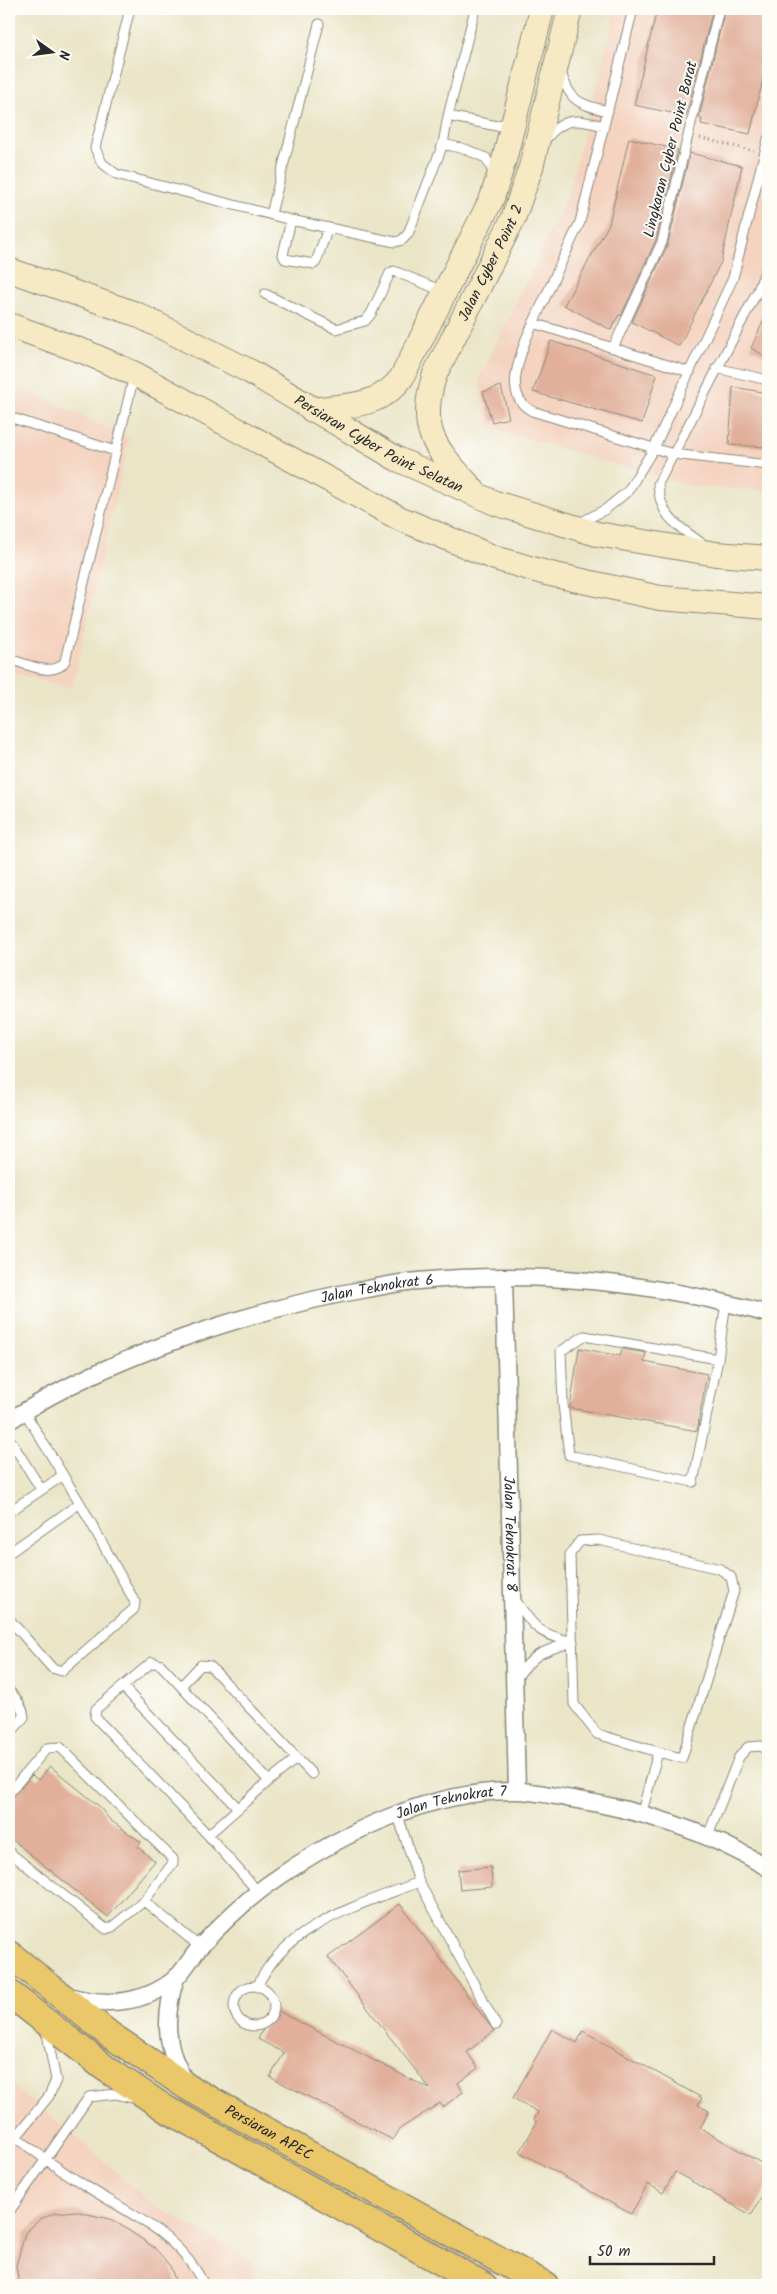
<svg xmlns="http://www.w3.org/2000/svg" width="777" height="2294" font-family="Kalam,sans-serif">
<rect width="100%" height="100%" fill="#fdfcf7"/>
<filter id="ink" filterUnits="userSpaceOnUse"><feTurbulence type="fractalNoise" baseFrequency=".02" numOctaves="2"/><feDisplacementMap in="SourceGraphic" scale="10" xChannelSelector="R" yChannelSelector="G"/><feConvolveMatrix kernelMatrix="1 2 1 2 8 2 1 2 1" color-interpolation-filters="sRGB"/></filter>
<filter id="wash" filterUnits="userSpaceOnUse"><feTurbulence type="fractalNoise" baseFrequency=".0096" numOctaves="4" result="noise"/><feDisplacementMap in="SourceGraphic" scale="20" xChannelSelector="R" yChannelSelector="G"/><feGaussianBlur stdDeviation="1.12" result="paint"/><feColorMatrix in="noise" values="0 0 0 0 0 0 0 0 0 0 0 0 0 0 0 0 0 1.4 0 .05"/><feComposite in="paint" operator="in"/></filter>
<g filter="url(#wash)">
<rect width="100%" height="100%" fill="#eae5c7"/>
<path fill="#f4d3c0" d="M616,9H768V491L694,487L488,427L479,379L568,194Z
M9,382L129,438L72,688L9,672Z
M9,2083L78,2138L149,2202L252,2261L254,2285H9Z"/>
<g id="blocks">
<path fill="#e1af9a" d="M657,9H713L686,116L634,105Z
M725,9H768V58L750,134L701,124L702,119L699,118Z
M629,138L678,150L656,240L621,316L619,315L611,330L564,305L609,224Z
M690,153L742,166L721,262L679,346L632,322L668,244Z
M768,311V358L751,348Z
M551,341L657,375L642,423L533,392Z
M501,386L509,418L492,422L483,392Z
M733,387L768,393V447L729,445Z
M579,1348L620,1356L622,1349L646,1353L644,1362L707,1374L697,1431L570,1408Z
M50,1766L99,1806L110,1820L141,1842L138,1847L155,1861L108,1917L9,1837V1801L32,1775L38,1780Z
M491,1867L492,1887L460,1890L458,1870Z
M400,1904L494,2031L467,2052L478,2068L458,2083L463,2092L443,2107L440,2103L401,2128L393,2140L270,2077L284,2053L258,2039L274,2009L430,2089L328,1957Z
M552,2029L577,2043L583,2031L702,2098L698,2105L709,2111L700,2128L768,2167V2185L751,2215L675,2172L663,2193L648,2184L631,2214L520,2152L537,2122L534,2120L538,2112L513,2098Z
M75,2211L113,2220L155,2248L170,2266L177,2285H19L16,2266L25,2233L40,2219L56,2213Z"/>
</g>
</g>
<g filter="url(#ink)">
<use href="#blocks" fill-opacity="0" stroke="#8a8879" stroke-width="1"/>
<g fill="none" stroke-linecap="round" stroke-linejoin="round">
<g stroke="#8a8879" stroke-width="11">
<path id="lane" d="M130,9L95,148L102,163L116,174L291,220L395,242L402,240L408,234L443,144L448,116L475,9
M633,9L580,222L526,339C518,363 504,396 532,411L673,454L768,465
M561,72C569,101 580,105 608,111
M448,116L497,126L510,121
M545,140C564,116 577,119 604,126
M443,144L465,149L486,158L495,176
M271,214L319,24
M291,220L283,255L285,259L314,264L316,262L328,228
M265,294L336,329L365,321L371,314L390,273L394,271L445,292
M533,323L690,372
M613,348L662,242L719,9
M716,368L768,380
M9,417L115,451
M578,524L606,509L628,491L654,448L733,278L768,139
M704,545C679,526 660,519 658,484L758,290L768,264
M9,659C25,663 54,679 65,661L134,376
M718,1359L584,1336L561,1351L563,1404L569,1455L693,1482L718,1359L726,1302
M9,1438L41,1489
M9,1512L62,1476
M9,1553L80,1503
M514,1598C535,1628 536,1633 573,1642C541,1652 536,1652 516,1678
M9,1619L52,1668L62,1671L134,1609L135,1602L80,1503L24,1411
M181,1686L201,1665L210,1666L312,1774
M123,1687L238,1808
M9,1691C16,1698 23,1706 24,1717L9,1735
M269,1781L297,1758
M9,1793L47,1748L60,1747L173,1859V1863L144,1901L112,1927L106,1929L9,1852
M642,1812L658,1752L597,1734L574,1704L570,1554L580,1541L599,1540L720,1569L731,1577L734,1591L682,1758L658,1752
M208,1835L269,1781L161,1665L152,1662L96,1709L95,1717L208,1835L259,1893
M707,1838L739,1757L748,1747L761,1746L768,1750
M419,1882L496,2025
M144,1901L200,1947
M234 2006a20 20 0 1 1 40 0a20 20 0 1 1-40 0Z
M257,1987C285,1924 361,1905 419,1882L397,1812
M9,2131C34,2152 61,2171 89,2188C132,2215 181,2236 204,2285
M9,2146L49,2096L56,2080L46,2029
M9,2212L89,2097L116,2094L132,2098"/>
</g>
<g stroke="#8a8879" stroke-width="19">
<g id="street">
<path id="s1" d="M504,1278L517,1790"/>
<path id="s2" d="M9,1421C64,1385 118,1362 180,1339C242,1317 303,1300 367,1289C384,1286 401,1282 418,1281C534,1270 656,1282 768,1314"/>
<path d="M176,1977C164,2016 164,2048 186,2082"/>
<path id="s3" d="M69,1996C106,2007 145,2004 176,1978C185,1969 192,1956 200,1947C222,1923 249,1897 276,1879C343,1832 432,1790 515,1791C532,1791 550,1795 566,1798C638,1809 706,1830 768,1868"/>
</g>
</g>
<g stroke="#8a8879" stroke-width="26">
<g id="secondary">
<path id="s4" d="M9,270L136,314L251,372L397,459L495,503L597,534L716,554L768,558"/>
<path d="M9,325L85,352L135,374L399,518L495,558L546,573L660,598L768,607"/>
<path d="M312,410C346,405 380,408 402,377L492,198L504,160L542,9"/>
<path id="s5" d="M473,490C436,449 416,431 435,374L513,219L531,167L570,9"/>
</g>
</g>
<g stroke="#8a8879" stroke-width="29">
<g id="primary">
<path id="s6" d="M9,1954L110,2035L189,2088L545,2285"/>
<path d="M9,1993L105,2068L166,2109L483,2285"/>
</g>
</g>
<path stroke="#8a8879" stroke-width="3" stroke-dasharray="1 4" stroke-linecap="butt" d="M700,138L754,151"/>
<use href="#lane" stroke="#fff" stroke-width="9"/>
<use href="#street" stroke="#fff" stroke-width="16"/>
<use href="#secondary" stroke="#f7e9c3" stroke-width="24"/>
<use href="#primary" stroke="#eac769" stroke-width="26"/>
</g>
</g>
<g text-anchor="middle" stroke-width="4" stroke-linejoin="round" paint-order="stroke">
<g font-size="15" fill="#2b2b2b" stroke="#fdfcf7">
<text transform="translate(670 149) rotate(-76)" y="5">Lingkaran Cyber Point Barat</text>
<text dy="5" stroke="none"><textPath href="#s5" startOffset="256">Jalan Cyber Point 2</textPath></text>
<text dy="5" stroke="none"><textPath href="#s4" startOffset="410">Persiaran Cyber Point Selatan</textPath></text>
<text dy="5" stroke="none"><textPath href="#s2" startOffset="394">Jalan Teknokrat 6</textPath></text>
<text dy="5" stroke="none"><textPath href="#s1" startOffset="256">Jalan Teknokrat 8</textPath></text>
<text dy="5" stroke="none"><textPath href="#s3" startOffset="448">Jalan Teknokrat 7</textPath></text>
<text dy="5" stroke="none"><textPath href="#s6" startOffset="316">Persiaran APEC</textPath></text>
</g>
</g>
<rect width="777" height="2294" fill="none" stroke="#fdfcf7" stroke-width="30"/>
<g transform="translate(52 52) rotate(104)" stroke="#fdfcf7" stroke-width="4" paint-order="stroke">
<path d="M0-4L9 19L0 12L-9 19Z" fill="#2b2b2b"/>
<text y="-8" font-size="14" font-weight="bold" text-anchor="middle" fill="#2b2b2b">N</text>
</g>
<path d="M590 2256v8h124v-8" fill="none" stroke="#2b2b2b" stroke-width="2.5"/>
<text x="597" y="2256" font-size="15" fill="#2b2b2b" stroke="#fdfcf7" stroke-width="4" paint-order="stroke">50 m</text>
</svg>
